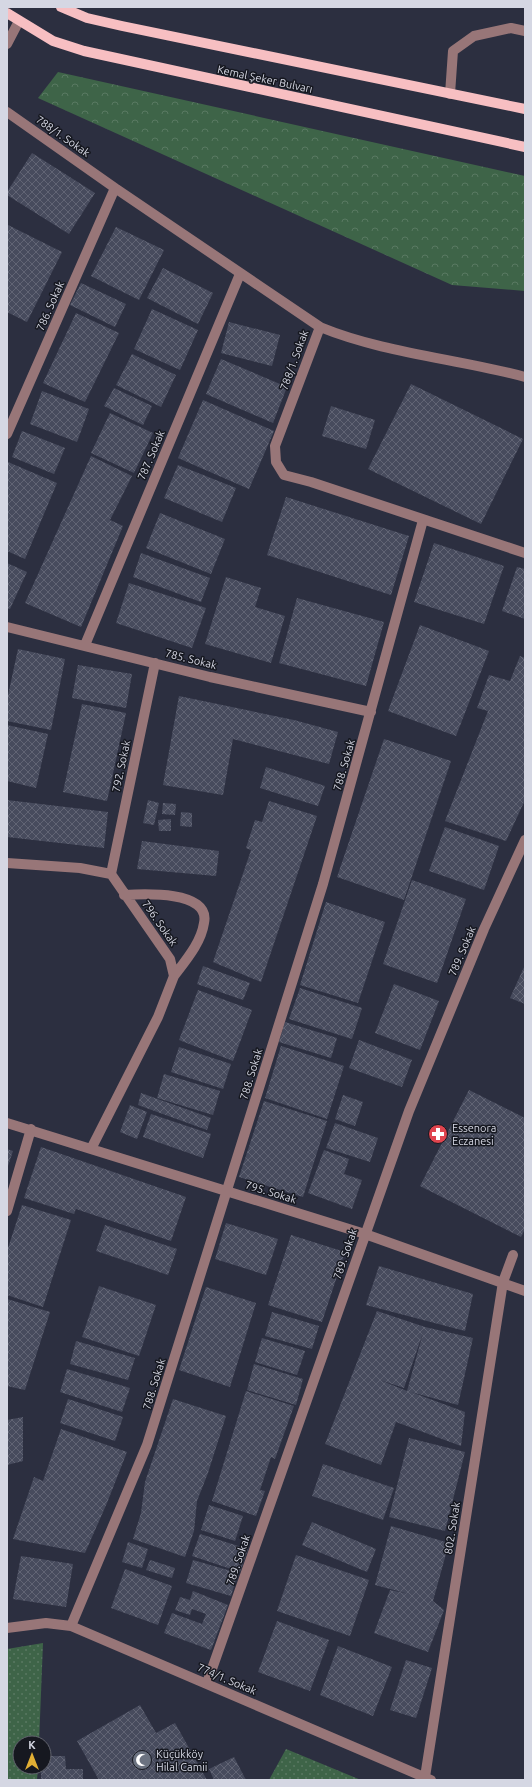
<svg xmlns="http://www.w3.org/2000/svg" width="532" height="1787" font-family="Ubuntu,sans-serif">
<defs>
<pattern id="grass-dots" width="8" height="8" patternUnits="userSpaceOnUse"><rect width="8" height="8" fill="#3e6448"/><path d="M2 2h.1M6 6h.1" fill="none" stroke="#597962" stroke-width="1.8" stroke-linecap="round"/></pattern>
<pattern id="forest-crowns" width="20" height="18" patternUnits="userSpaceOnUse"><rect width="20" height="18" fill="#3e6448"/><path d="M2 6a3 3 0 1 1 6 0M12 15a3 3 0 1 1 6 0" fill="none" stroke="#597962"/></pattern>
<pattern id="building-cross-hatch" width="8" height="8" patternUnits="userSpaceOnUse"><rect width="8" height="8" fill="#474b5d"/><path d="M0 0l8 8M0 8l8-8" fill="none" stroke="#616474"/></pattern>
</defs>
<rect width="100%" height="100%" fill="#2c2f40"/>
<path fill="url(#grass-dots)" d="M43,1643L39,1743H20V1767H38L37,1780H7V1649Z
M286,1749L361,1780H269Z"/>
<path fill="url(#forest-crowns)" d="M58,72L525,176V291L452,285L38,98Z"/>
<path fill="url(#building-cross-hatch)" fill-rule="evenodd" d="M32,153L95,193L69,234L7,195V192Z
M8,225L62,252L27,322L7,312V228Z
M116,227L164,250L139,300L91,276Z
M163,268L213,293L198,324L147,298Z
M81,283L126,304L115,327L70,305Z
M152,309L198,330L180,370L134,349Z
M76,313L119,333L85,402L43,383Z
M229,322L280,335L272,366L221,353Z
M132,354L176,375L161,407L116,385Z
M221,359L287,387L273,423L206,394Z
M411,384L523,439L481,524L368,469Z
M114,388L152,406L143,425L104,406Z
M42,391L89,409L77,442L30,424Z
M203,400L274,431L249,489L178,458Z
M331,406L375,420L366,449L322,436Z
M110,413L153,433L134,473L91,453Z
M22,431L65,448L54,474L12,457Z
M91,456L132,476L110,520L123,526L81,627L25,603Z
M8,462L57,483L25,559L7,551Z
M178,465L236,488L222,522L164,498Z
M286,497L409,536L391,595L267,555Z
M160,513L225,539L211,574L146,548Z
M434,543L504,566L484,624L414,602Z
M141,553L210,578L201,602L133,577Z
M7,563L27,572L10,609L7,608Z
M517,567L525,569V619L502,611Z
M226,577L261,588L255,607L285,616L271,663L205,644Z
M129,583L206,608L192,648L116,623Z
M297,598L384,622L366,686L279,663Z
M420,625L489,651L456,736L388,711Z
M18,649L65,659L51,730L7,721V700Z
M520,656L525,658V800L506,841L445,821L488,711L477,708L489,675L510,681Z
M78,665L132,674L126,708L72,698Z
M179,696L294,720L338,732L329,764L233,739L223,795L163,785Z
M82,704L126,713L107,801L63,792Z
M7,725L48,734L36,788L7,781Z
M384,739L451,761L404,900L337,877Z
M266,767L325,786L318,806L260,788Z
M7,800L108,812L104,848L7,837Z
M148,800L159,803L154,825L143,823Z
M269,801L317,816L261,982L213,962L251,850L246,848L255,820L262,822Z
M163,803L176,804L175,815L162,814Z
M181,812L192,813V827L180,826Z
M171,819V831H159L158,820Z
M445,827L499,846L484,890L429,871Z
M142,841L219,851L216,876L137,869Z
M412,880L466,899L437,983L383,964Z
M326,902L385,922L358,1003L300,985Z
M525,965V1004L510,998Z
M203,966L250,983L243,1000L197,984Z
M394,984L439,1001L420,1050L375,1033Z
M300,988L362,1008L352,1039L289,1019Z
M198,990L252,1010L233,1061L179,1040Z
M285,1022L337,1038L331,1058L279,1042Z
M359,1040L412,1060L402,1087L349,1068Z
M281,1046L344,1066L327,1119L265,1098Z
M179,1047L231,1064L223,1089L171,1072Z
M164,1074L220,1091L213,1115L157,1098Z
M469,1090L525,1118V1229L521,1237L420,1186Z
M141,1093L211,1118L207,1130L138,1105Z
M343,1095L363,1102L355,1126L335,1119Z
M264,1101L327,1121L303,1197L239,1177Z
M130,1105L147,1112L137,1139L120,1132Z
M151,1114L211,1134L203,1158L143,1137Z
M335,1123L378,1138L370,1162L326,1148Z
M41,1147L186,1197L171,1241L76,1209L74,1214L24,1198Z
M7,1149L13,1151L7,1169Z
M324,1150L349,1159L344,1174L362,1180L352,1209L308,1193Z
M22,1205L71,1220L43,1307L7,1295V1251Z
M226,1223L278,1239L266,1275L215,1259Z
M105,1225L177,1249L168,1275L96,1251Z
M291,1235L345,1252L322,1322L268,1305Z
M379,1266L473,1294L465,1331L366,1305Z
M99,1286L156,1305L139,1356L82,1337Z
M206,1287L256,1303L230,1387L179,1370Z
M7,1299L50,1312L25,1390L7,1386Z
M377,1311L425,1327L473,1338L458,1405L411,1392L465,1412L461,1446L396,1422L381,1465L325,1444ZM423,1333L407,1391L380,1380L404,1388Z
M272,1312L319,1326L312,1349L265,1336Z
M262,1338L305,1351L297,1375L255,1362Z
M76,1341L135,1358L128,1380L70,1364Z
M254,1364L303,1379L296,1405L247,1390Z
M67,1369L130,1388L122,1412L60,1392Z
M246,1391L294,1406L275,1459L271,1457L260,1490L265,1491L256,1516L212,1501Z
M68,1399L123,1417L115,1441L60,1423Z
M173,1399L226,1416L208,1473L197,1501L194,1531L185,1557L133,1539L141,1513L145,1482Z
M23,1417V1461L7,1465V1420Z
M61,1429L127,1452L107,1503L85,1553L13,1539L34,1477L43,1481Z
M409,1438L465,1452L445,1531L389,1517Z
M323,1464L394,1488L383,1520L312,1496Z
M209,1505L243,1516L235,1541L201,1530Z
M312,1522L376,1549L367,1572L302,1545Z
M391,1526L449,1543L433,1601L444,1610L428,1652L374,1633L390,1590L409,1594L375,1585Z
M200,1534L248,1549L240,1572L192,1556Z
M128,1542L148,1549L142,1568L122,1562Z
M296,1555L369,1580L350,1636L277,1611Z
M21,1556L73,1564L66,1607L13,1599Z
M150,1560L175,1568L172,1578L146,1570Z
M193,1560L238,1573L231,1596L186,1583Z
M125,1569L172,1586L158,1625L111,1608Z
M193,1591L228,1605L211,1650L164,1633L172,1613L202,1624L206,1614L192,1609L190,1615L175,1610L180,1597L190,1600Z
M277,1621L329,1640L310,1691L258,1672Z
M338,1646L392,1667L373,1716L320,1695Z
M406,1660L432,1668L416,1718L390,1710Z
M140,1705L156,1733L175,1723L207,1780H99L77,1741Z
M44,1756H65L66,1769H83V1780H41V1767H44Z
M234,1757L246,1780H214L209,1769Z"/>
<g fill="none" stroke-linecap="round" stroke-linejoin="round">
<path stroke="#987678" stroke-width="10" d="M7,44L19,21
M450,94L453,51L474,36L511,28L525,31
M7,112L115,188L320,327L275,446L276,462L284,475L311,482L525,553
M320,327C383,353 459,359 525,377
M7,434L115,188
M7,627L210,677L371,712
M85,645L240,274
M7,863L80,868L111,874L170,959L174,976L158,1017L91,1149
M111,874L155,663
M124,895C142,894 211,890 204,923C201,943 186,960 174,976
M7,1123L365,1234L525,1291
M7,1211L31,1129
M71,1626L147,1445L323,884L423,520
M7,1628L46,1623L71,1626L431,1780
M207,1683L409,1111L484,929L525,840
M425,1777L503,1282L513,1255"/>
<path stroke="#f7bfc2" stroke-width="10" d="M61,7L87,18L122,26L525,109
M7,13L53,41L84,51L525,147"/>
</g>
<defs>
<g id="pharmacy-disc" transform="scale(1)"><circle r="9.5" fill="#e0444e" stroke="#161820"/><path d="M-2-6h4v4h4v4h-4v4h-4v-4h-4v-4h4Z" fill="#fff"/></g>
<g id="mosque-disc" transform="scale(1)"><circle r="9.5" fill="#6b7280" stroke="#161820"/><path d="M3.5-4.9A6 6 0 1 0 3.5 4.9A5 5 0 1 1 3.5-4.9Z" fill="#fff"/></g>
</defs>
<g fill-rule="evenodd">
<use href="#pharmacy-disc" x="438" y="1134"/>
<use href="#mosque-disc" x="142" y="1760"/>
</g>
<g text-anchor="middle" stroke-width="3" stroke-linejoin="round" paint-order="stroke">
<g font-size="11" fill="#d5d7e3" stroke="#161820">
<text transform="translate(265 79) rotate(12)" y="4">Kemal Şeker Bulvarı</text>
<text transform="translate(63 136) rotate(35)" y="4">788/1. Sokak</text>
<text transform="translate(50 306) rotate(-66)" y="4">786. Sokak</text>
<text transform="translate(294 360) rotate(-70)" y="4">788/1. Sokak</text>
<text transform="translate(151 455) rotate(-67)" y="4">787. Sokak</text>
<text transform="translate(191 659) rotate(14)" y="4">785. Sokak</text>
<text transform="translate(344 765) rotate(-74)" y="4">788. Sokak</text>
<text transform="translate(121 766) rotate(-78)" y="4">792. Sokak</text>
<text transform="translate(160 923) rotate(55)" y="4">796. Sokak</text>
<text transform="translate(462 951) rotate(-67)" y="4">789. Sokak</text>
<text transform="translate(251 1074) rotate(-73)" y="4">788. Sokak</text>
<text transform="translate(271 1192) rotate(17)" y="4">795. Sokak</text>
<text transform="translate(345 1254) rotate(-71)" y="4">789. Sokak</text>
<text transform="translate(154 1384) rotate(-73)" y="4">788. Sokak</text>
<text transform="translate(452 1528) rotate(-81)" y="4">802. Sokak</text>
<text transform="translate(238 1560) rotate(-71)" y="4">789. Sokak</text>
<text transform="translate(227 1679) rotate(23)" y="4">774/1. Sokak</text>
</g>
<g font-size="11" fill="#d5d7e3" stroke="#161820" text-anchor="start">
<text x="452" y="1132">Essenora<tspan x="452" dy="13">Eczanesi</tspan></text>
<text x="156" y="1758">Küçükköy<tspan x="156" dy="13">Hilal Camii</tspan></text>
</g>
</g>
<rect width="532" height="1787" fill="none" stroke="#d5d7e3" stroke-width="16"/>
<g transform="translate(32 1755)"><circle r="19" fill="#161820" stroke="#62646e"/>
<path d="M0-3L7 15L0 10L-7 15Z" fill="#e2af34"/>
<text y="-6" font-size="11" font-weight="bold" text-anchor="middle" fill="#d5d7e3">K</text>
</g>
</svg>
